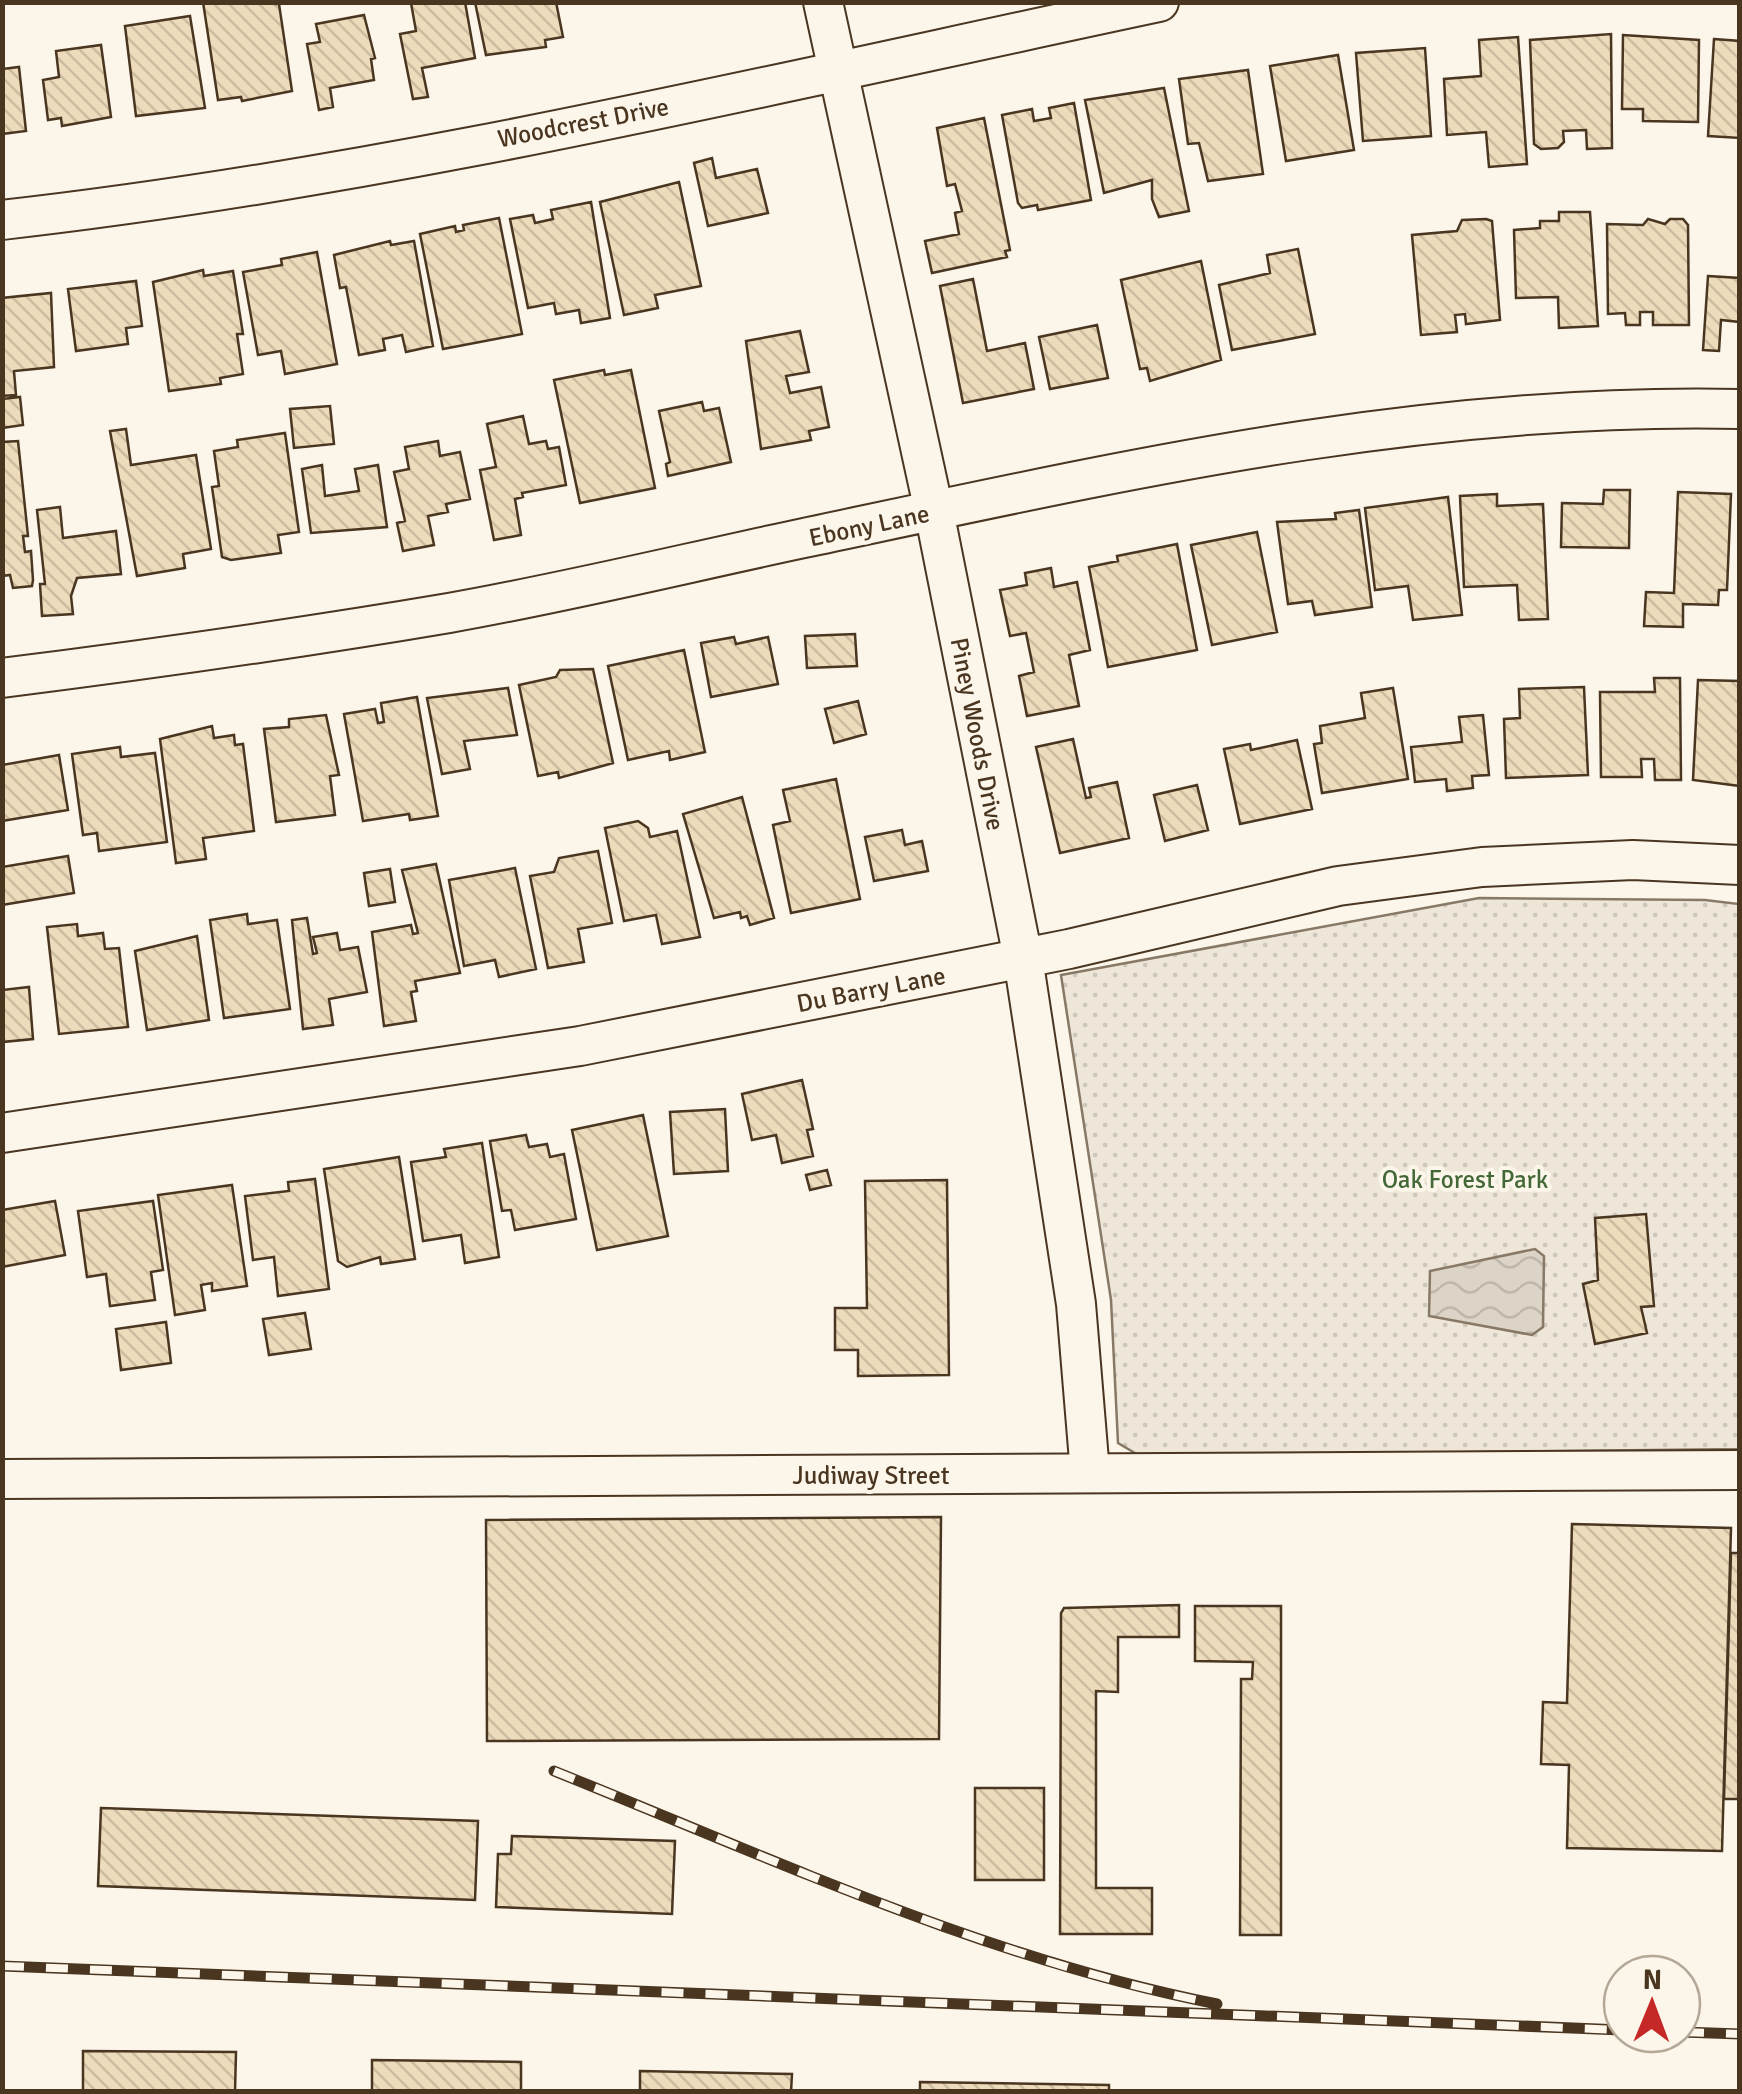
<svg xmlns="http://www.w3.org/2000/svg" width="1742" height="2094" font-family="Signika,sans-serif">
<defs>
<pattern id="park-dots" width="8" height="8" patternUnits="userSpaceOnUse" patternTransform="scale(2.5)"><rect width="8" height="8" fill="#ede6d9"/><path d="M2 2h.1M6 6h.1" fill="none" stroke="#cdc6ba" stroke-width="1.8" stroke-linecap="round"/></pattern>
<pattern id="water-waves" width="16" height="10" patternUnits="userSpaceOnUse" patternTransform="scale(2.5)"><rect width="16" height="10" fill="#dcd4c6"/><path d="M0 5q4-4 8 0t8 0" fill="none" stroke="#beb7aa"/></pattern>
<pattern id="building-back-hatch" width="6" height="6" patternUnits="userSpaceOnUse" patternTransform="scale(2.5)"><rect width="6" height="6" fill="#ecdcbc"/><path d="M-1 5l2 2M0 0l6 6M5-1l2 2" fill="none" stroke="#ccbda1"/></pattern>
</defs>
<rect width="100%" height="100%" fill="#fbf6e9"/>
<path fill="url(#park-dots)" stroke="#887966" stroke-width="2.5" d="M1479,898L1705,900L1739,904V1449L1140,1456L1118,1443L1111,1300L1061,975Z"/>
<path fill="url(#water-waves)" stroke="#887966" stroke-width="2.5" d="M1535,1249L1544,1256L1543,1327L1532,1335L1429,1316L1430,1271Z"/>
<path fill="url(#building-back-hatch)" stroke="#4a3520" stroke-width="2.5" d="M203,2L279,4L292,91L242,101L241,97L218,100Z
M465,2L475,58L422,68L428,97L413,99L400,34L416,31L411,3Z
M475,2H556L563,37L545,40L546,47L486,55Z
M364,15L375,58L371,59L374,80L330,88L333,107L319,110L307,44L320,42L316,24Z
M190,16L205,108L136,116L125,26Z
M1611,34L1612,148L1587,149L1586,130L1563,131L1564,142L1558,148L1541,149L1534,144L1530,40Z
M1623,35L1699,40L1698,122L1643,121V109H1622Z
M1518,37L1527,164L1489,167L1486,132L1447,135L1444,79L1481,76L1479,40Z
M1714,39L1740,41V138L1708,136Z
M101,45L111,117L62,126L61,118L48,120L43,80L59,77L56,51Z
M1425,48L1431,136L1363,141L1356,53Z
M1338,55L1354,150L1286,161L1270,66Z
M19,67L26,131L2,134V69Z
M1248,70L1263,174L1208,181L1199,143L1188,144L1179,79Z
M1164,88L1189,211L1159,217L1152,199V180L1104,193L1085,100Z
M1074,103L1091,200L1038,210L1037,205L1022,208L1018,203L1002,115L1032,109L1034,121L1051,118L1049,108Z
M984,118L1010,250L1005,251L1007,257L932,273L925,241L959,234L955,213L962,211L955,184L947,186L937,128Z
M712,158L716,178L757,169L768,213L708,226L694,163Z
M679,182L701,286L655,295L658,308L624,315L600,202Z
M591,202L610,318L581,323L579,310L556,314L554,303L528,308L510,219L533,215L535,223L553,219L551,210Z
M1559,212H1590L1598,326L1559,328L1558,297L1516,298L1514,230L1540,228V221H1559Z
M499,218L522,334L443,349L420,234L455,226L456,232L464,230L463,225Z
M1486,219L1492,221L1500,320L1466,324L1465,314L1455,315L1457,332L1421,335L1412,235L1457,231L1462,220Z
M1648,219L1665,224L1670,219H1683L1688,225L1689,325H1653V312H1640V325H1626L1625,313L1608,314L1607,224L1643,225Z
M390,241L391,245L414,241L433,346L406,352L402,335L383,339L385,350L359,355L346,287L340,288L334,255Z
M1298,249L1315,334L1232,350L1219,285L1270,273L1267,255Z
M317,252L337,364L285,374L281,351L258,355L243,272L282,265L281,259Z
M1201,261L1221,360L1150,381L1147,368L1140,369L1121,280Z
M203,270L204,276L233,271L243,334H237L243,374L220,378L221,384L169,391L153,282Z
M1708,276L1740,278V322L1721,320L1719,351L1703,350Z
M973,279L987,351L1025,343L1034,389L963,403L940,286Z
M136,281L142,326L126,328L128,344L76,351L68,289Z
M51,293L54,367L14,371L16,395L2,396V298Z
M1097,325L1108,378L1050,389L1039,337Z
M800,331L809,372L786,376L790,393L821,387L829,427L809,431L811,440L761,449L746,341Z
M604,370L605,375L631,370L655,488L580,503L554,380Z
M20,397L23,425L2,428V399Z
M702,402L704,411L719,408L731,462L668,476L666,464L670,462L659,411Z
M330,406L334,444L294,448L290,409Z
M523,416L529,444L546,441L548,449L559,447L566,485L522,493L523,497L515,499L521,535L494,540L480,470L496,467L487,424Z
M126,429L131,465L196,455L211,549L183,554L185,568L137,576L110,431Z
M285,433L299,532L278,535L281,553L231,560L222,557L212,487L219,486L214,451L238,447L237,440Z
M18,441L28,536H23L25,552L31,551L33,580L32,586L13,588L10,575L2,576V442Z
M438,441L440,456L460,452L470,499L446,504L448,512L428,516L434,545L403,551L397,523L405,521L394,472L409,469L405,447Z
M322,465L325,496L359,491L355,469L378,465L387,527L311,533L302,469Z
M1604,490H1630L1629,548L1561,547L1562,503L1603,504Z
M1678,492L1731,494L1727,590H1719L1718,605L1683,604V627L1644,626L1646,592L1674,593Z
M1497,494V506L1543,504L1548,619L1519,620L1517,585L1464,587L1460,496Z
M1448,497L1462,615L1413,620L1408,586L1375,590L1365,508Z
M60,507L63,538L116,531L121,574L77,578L71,596L73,614L42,616L40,584H45L37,510Z
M1359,510L1372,607L1315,615L1312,601L1288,604L1277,522L1336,519L1335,513Z
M1257,532L1277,632L1212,645L1191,545Z
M1177,544L1197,650L1108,667L1089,567L1118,561L1117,556Z
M1051,568L1054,587L1077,582L1090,650L1069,655L1079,706L1027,716L1019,676L1034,672L1026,633L1010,636L1000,590L1027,585L1025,573Z
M855,634L857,666L807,668L805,636Z
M734,637L736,644L768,637L778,684L711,697L701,643Z
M684,650L705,752L670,760L669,751L628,760L608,666Z
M593,669L613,763L559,778L558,772L538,776L519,685L556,677L560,670Z
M1654,678H1680L1681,780H1655L1654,759H1641L1642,777H1601L1600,692H1655Z
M1698,680L1740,681V786L1693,780Z
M1584,687L1588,775L1506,778L1504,719L1520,718L1519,689Z
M508,688L517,735L464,741L470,769L442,774L427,698Z
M1393,688L1408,779L1322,793L1314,744L1322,743L1320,726L1365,718L1361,693Z
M417,697L438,816L410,820L409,814L363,821L344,714L375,709L378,723L384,722L381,703Z
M858,701L866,734L834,743L825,709Z
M326,715L339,775L330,776L335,815L276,822L264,729L289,727V719Z
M1483,715L1489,775L1472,776L1473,788L1447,791L1446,779L1415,782L1411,747L1462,742L1459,717Z
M212,726L214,738L234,735L235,745L243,744L254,831L203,838L206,859L176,863L160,739Z
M1073,739L1086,798L1091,797L1089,788L1117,782L1129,838L1060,853L1036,747Z
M1297,740L1312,809L1240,824L1224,749L1250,744L1251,750Z
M120,747L121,757L155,753L167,842L99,851L97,833L83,835L72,754Z
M59,755L68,810L2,821V765Z
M836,779L860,899L791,913L773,825L790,821L783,790Z
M1197,785L1208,830L1165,841L1154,795Z
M742,797L774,918L750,925L747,916L741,918L740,912L714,918L683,814Z
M638,821L648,828L650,837L677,831L700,937L662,944L656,915L624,921L605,828Z
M902,830L905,845L922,841L928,871L874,881L865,837Z
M598,851L612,923L578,929L584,962L548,968L530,876L554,872L559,858Z
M68,856L74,893L2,905V867Z
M436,864L460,973L415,981L417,991L411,992L416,1021L384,1026L372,932L411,925L413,934L418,933L402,870Z
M515,868L536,969L499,977L495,960L464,966L449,880Z
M390,869L395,902L369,906L364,873Z
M247,914L248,924L277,920L290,1009L224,1018L210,920Z
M307,918L313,954L317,953L313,937L337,933L340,950L358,947L367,992L329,999L333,1025L303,1029L292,920Z
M77,924L78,936L103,933L105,949L119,948L128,1027L59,1034L47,927Z
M197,936L209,1020L147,1030L135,951Z
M29,987L33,1039L2,1042V990Z
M802,1080L813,1129L807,1130L813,1156L782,1163L776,1135L752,1140L742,1094Z
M725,1109L728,1171L674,1174L670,1112Z
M643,1115L668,1236L597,1250L572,1130Z
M526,1135L529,1147L547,1144L550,1157L564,1154L576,1219L515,1230L511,1210L502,1211L490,1141Z
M482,1143L499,1257L465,1263L461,1235L423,1241L411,1162L446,1157L444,1149Z
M399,1157L415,1259L381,1264L380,1257L347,1267L338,1261L324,1169Z
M827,1170L831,1185L810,1190L806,1175Z
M315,1179L329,1289L278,1296L274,1257L253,1260L245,1196L289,1191L288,1182Z
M947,1180L949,1375L858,1376V1350H835V1308H867L865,1181Z
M232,1185L247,1286L212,1291V1283L201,1285L205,1310L175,1315L158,1195Z
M55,1201L65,1255L2,1267V1210Z
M153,1201L163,1270L151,1272L155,1300L110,1306L106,1274L87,1277L78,1211Z
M1646,1214L1654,1306L1641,1307L1647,1333L1595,1344L1583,1284L1598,1280L1595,1218Z
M305,1313L311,1349L269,1355L263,1319Z
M166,1322L171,1363L121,1370L116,1329Z
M941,1517L939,1739L487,1741L486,1520Z
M1572,1524L1731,1528L1722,1851L1567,1848L1569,1765L1541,1764L1543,1702L1567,1703Z
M1731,1553H1740V1799H1724Z
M1179,1605V1637H1118V1692L1096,1691V1888H1152V1934H1060L1061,1613L1064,1608Z
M1195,1606H1281V1935H1240L1241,1679H1252L1253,1662L1195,1661Z
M975,1788H1044V1880H975Z
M101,1808L478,1821L475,1900L98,1886Z
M512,1836L675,1841L672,1914L496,1907L498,1854H511Z
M83,2051L236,2052L235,2092H83Z
M372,2060L521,2062V2092H372Z
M640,2071L792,2074L791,2092H640Z
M920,2082L1109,2085V2092H920Z"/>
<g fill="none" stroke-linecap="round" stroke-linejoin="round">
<g stroke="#4a3520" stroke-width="42">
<path id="minor" d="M823,2L934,511L1023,958L1076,1304L1090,1473
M2,220C392,176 776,83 1159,2
M2,678C152,659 301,638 449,613C568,592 686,563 804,538C1117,472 1417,402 1740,409
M2,1133L580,1046L1069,949L1338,886L1482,867L1633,860L1740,865
M2,1479L1740,1470"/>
</g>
<use href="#minor" stroke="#fbf6e9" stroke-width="38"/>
<g stroke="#4a3520" stroke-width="11">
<path id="rail" d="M554,1771C771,1858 987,1959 1217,2004
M2,1966L1622,2030
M1682,2032L1740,2034"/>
</g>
<use href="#rail" stroke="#fbf6e9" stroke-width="8" stroke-dasharray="22" stroke-linecap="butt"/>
</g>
<g text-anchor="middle" stroke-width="8" stroke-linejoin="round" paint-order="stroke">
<g font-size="25" fill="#4a3520" stroke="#fbf6e9">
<text transform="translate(583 122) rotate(-11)" y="9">Woodcrest Drive</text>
<text transform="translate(869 525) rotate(-12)" y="9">Ebony Lane</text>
<text transform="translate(978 734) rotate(79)" y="9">Piney Woods Drive</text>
<text transform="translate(871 989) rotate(-11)" y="9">Du Barry Lane</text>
<text x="871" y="1484">Judiway Street</text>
</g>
<g font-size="25" fill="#436837" stroke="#fbf6e9">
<text x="1465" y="1188">Oak Forest Park</text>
</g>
</g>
<rect width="1742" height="2094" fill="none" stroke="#4a3520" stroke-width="10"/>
<g transform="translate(1652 2004) rotate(1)"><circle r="48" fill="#fbf6e9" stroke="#b4a999" stroke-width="2.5"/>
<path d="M0-8L18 38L0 25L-18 38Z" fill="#c62828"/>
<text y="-15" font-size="28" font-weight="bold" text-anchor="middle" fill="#4a3520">N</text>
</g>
</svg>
